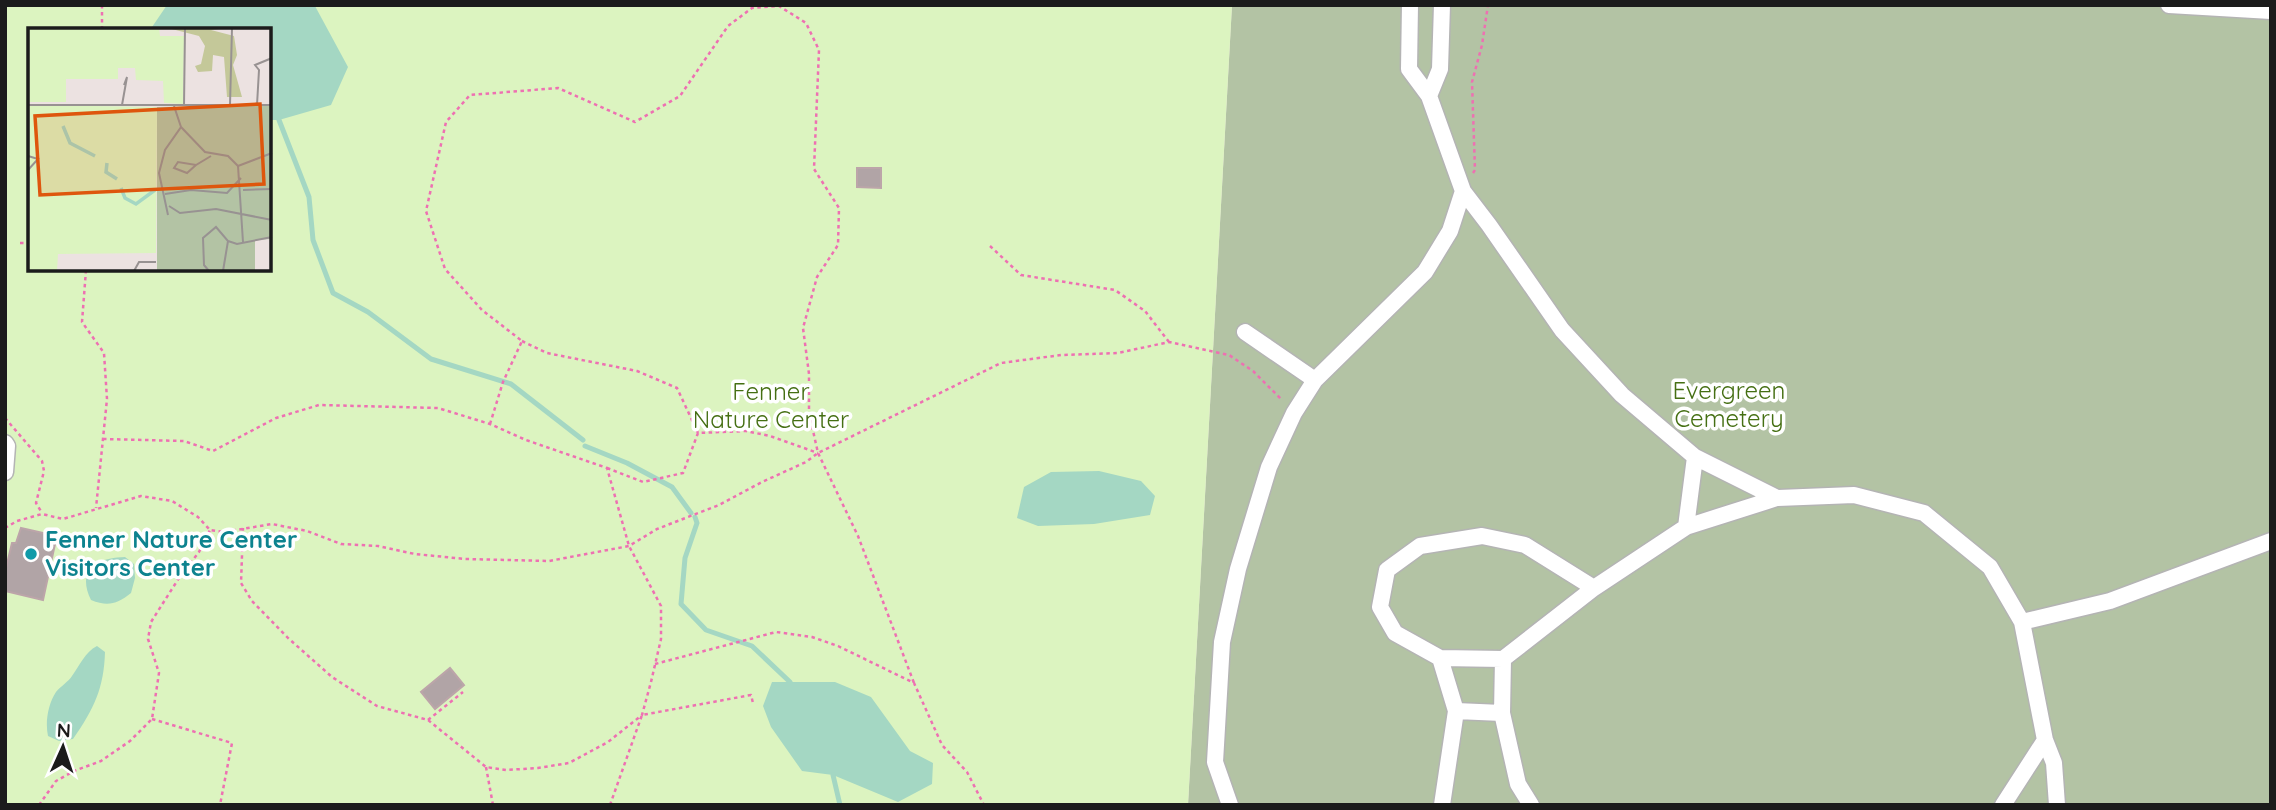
<svg xmlns="http://www.w3.org/2000/svg" width="2276" height="810" font-family="Quicksand,sans-serif">
<rect width="100%" height="100%" fill="#ece2e1"/>
<path fill="#b3c3a4" d="M1232,5H2115L2271,11V805H1188Z"/>
<path fill="#dcf4c0" fill-rule="evenodd" d="M5,5H1232L1188,805H5ZM30,30H270V270H30Z"/>
<path fill="#a4d7c3" d="M167,5L315,6L348,67L331,105L279,120H270V30H150Z
M1099,471L1141,481L1155,496L1150,515L1094,524L1038,526L1017,518L1024,487L1051,472Z
M125,557L134,564L135,578L131,593C117,604 108,607 91,600C76,569 97,558 125,557Z
M97,646L105,652C104,688 94,709 73,739L59,741L48,736C45,722 48,704 56,692C61,686 68,682 72,676C80,665 85,652 97,646Z
M772,682H835L871,697L910,751L933,763L932,784L898,802L833,775L802,771L771,727L763,706Z"/>
<g fill="none" stroke-linecap="round" stroke-linejoin="round">
<path stroke="#a4d7c3" stroke-width="5" d="M279,120L309,197L313,240L333,293L368,312L431,359L511,384L583,440
M585,446L627,463L672,487L691,513
M695,517L697,523L685,558L681,604L706,630L752,646L790,682
M833,775L840,805"/>
</g>
<path fill="#b1a4a6" stroke="#bca5a9" stroke-width="2" d="M857,168H881V188L857,187Z
M21,528L52,535L50,543L55,544L43,600L5,591V572L12,543H16Z
M450,668L464,685L435,709L421,692Z"/>
<g fill="none" stroke-linecap="round" stroke-linejoin="round">
<g stroke="#b4b4b4" stroke-width="19">
<path id="minor" d="M2169,5L2271,11
M1429,96L1440,69L1442,5
M1463,191L1489,225L1562,330L1622,395L1695,457L1777,498L1854,495L1924,513L1990,567L2022,622L2045,740L2054,763L2057,805
M1245,332L1315,380
M5,443L7,446L5,472
M1686,527L1695,457
M1594,588L1503,659L1440,658L1395,633L1380,607L1387,570L1420,546L1482,536L1525,545L1594,588L1686,527L1777,498
M2022,622L2110,601L2271,541
M1440,658L1456,711L1442,805
M1503,659L1502,713L1518,784L1531,805
M1456,711L1502,713
M1230,805L1215,762L1222,642L1238,569L1269,467L1294,413L1315,380L1425,272L1450,231L1463,191L1429,96L1409,69L1410,5
M2003,805L2045,740"/>
</g>
<path stroke="#ee70b2" stroke-width="2.5" stroke-dasharray="3.5 3.5" stroke-linecap="butt" d="M102,5V30
M1473,173L1475,170L1472,82L1482,45L1488,5
M20,243H30
M990,246L1021,275L1115,290L1145,311L1169,342
M86,270L82,322L104,353L107,399L96,508
M522,341L547,353L637,371L677,388L698,433
M5,418L42,461L44,471L36,503L42,513
M490,424L503,382L522,341L482,310L445,269L426,211L446,122L470,95L558,88L635,122L680,96L728,26L752,8L779,6L806,23L819,50L814,169L839,208L838,245L817,277L803,328L809,374V413L818,453L858,536L914,683
M103,439L184,441L213,451L276,418L319,405L438,408L490,424L526,440L607,468L629,546L661,606V639L651,682L642,715L608,742L569,763L538,768L506,770L486,767L428,720L377,706L332,677L288,638L252,601L241,583L243,528
M607,468L643,482L683,473L698,433L746,431L770,436L818,453
M5,528L17,521L42,514L63,519L141,496L172,501L198,517L210,530L224,532L272,524L307,531L341,544L378,546L415,554L465,559L549,561L629,546L657,529L719,505L762,482L806,462L818,453L1001,363L1061,355L1118,353L1169,342L1229,355L1253,371L1282,400
M655,664L776,632L812,637L838,646L914,683L942,745L967,772L984,805
M152,719L232,743L220,805
M428,720L463,692
M486,767L493,805
M39,805L56,781L74,771L101,761L130,741L152,719L159,673L148,639L151,622L179,578L199,552L210,530
M610,805L642,715L751,695L753,703"/>
<use href="#minor" stroke="#fff" stroke-width="16"/>
</g>
<circle fill="#0f9aa8" stroke="#fff" stroke-width="2.5" cx="31" cy="554" r="7"/>
<g text-anchor="middle" stroke-width="7" stroke-linejoin="round" paint-order="stroke">
<g font-size="24" fill="#456f13" stroke="#fff">
<text x="1729" y="399">Evergreen<tspan x="1729" dy="28">Cemetery</tspan></text>
<text x="771" y="400">Fenner<tspan x="771" dy="28">Nature Center</tspan></text>
</g>
<g font-size="24" font-weight="bold" fill="#0d838f" stroke="#fff" text-anchor="start">
<text x="45" y="548">Fenner Nature Center<tspan x="45" dy="28">Visitors Center</tspan></text>
</g>
</g>
<g transform="translate(28 28)">
<rect width="243" height="243" fill="#ece2e1"/>
<path d="M140,0H198L183,2L206,8L209,27L205,37L214,69H199L196,29L185,27L184,43L170,44L167,38L173,36L177,18L171,8Z" fill="#c4c899"/>
<path d="M243,77V211L227,212V243H129V79Z" fill="#b3c3a4"/>
<path d="M0,0H131L132,8H156L155,76L136,75L135,53L108,52L107,40H90V51H38V74H0ZM0,77L129,79L128,225L30,226L29,243H0Z" fill="#dcf4c0"/>
<path fill="none" stroke="#a4d7c3" stroke-width="3.5" d="M35,98L42,115L67,128M79,135L78,144L89,151M93,160L97,170L108,176L127,162"/>
<path fill="none" stroke="#989292" stroke-width="2" d="M0,77H244M94,77L99,49L96,57M202,77L204,0M229,77L231,42L227,37L244,30M156,78L157,0M153,99L177,124L200,128L210,138L215,214M0,128L10,131L0,142M168,137L159,145L146,140L150,134L168,137L183,128M210,138L244,125M215,162L244,161M137,166L163,162L199,165L213,150M141,178L152,185L188,181L244,192M140,187L131,145L137,122L153,99L146,78M200,213L209,216L244,209M106,243L111,234H128M181,243L176,237L175,210L188,199L200,213L195,243"/>
<path fill="#de560d" fill-opacity="0.15" stroke="#de560d" stroke-width="3.5" d="M232,76L236,156L12,167L7,88Z"/>
<rect width="243" height="243" fill="none" stroke="#1b1b1b" stroke-width="3.5"/>
</g>
<rect width="2276" height="810" fill="none" stroke="#1b1b1b" stroke-width="14"/>
<g transform="translate(63 747) rotate(3)" stroke="#ffffff" stroke-width="5" paint-order="stroke">
<path d="M0-5L12 26L0 18L-12 26Z" fill="#1b1b1b"/>
<text y="-10" font-size="19" font-weight="bold" text-anchor="middle" fill="#1b1b1b">N</text>
</g>
</svg>
